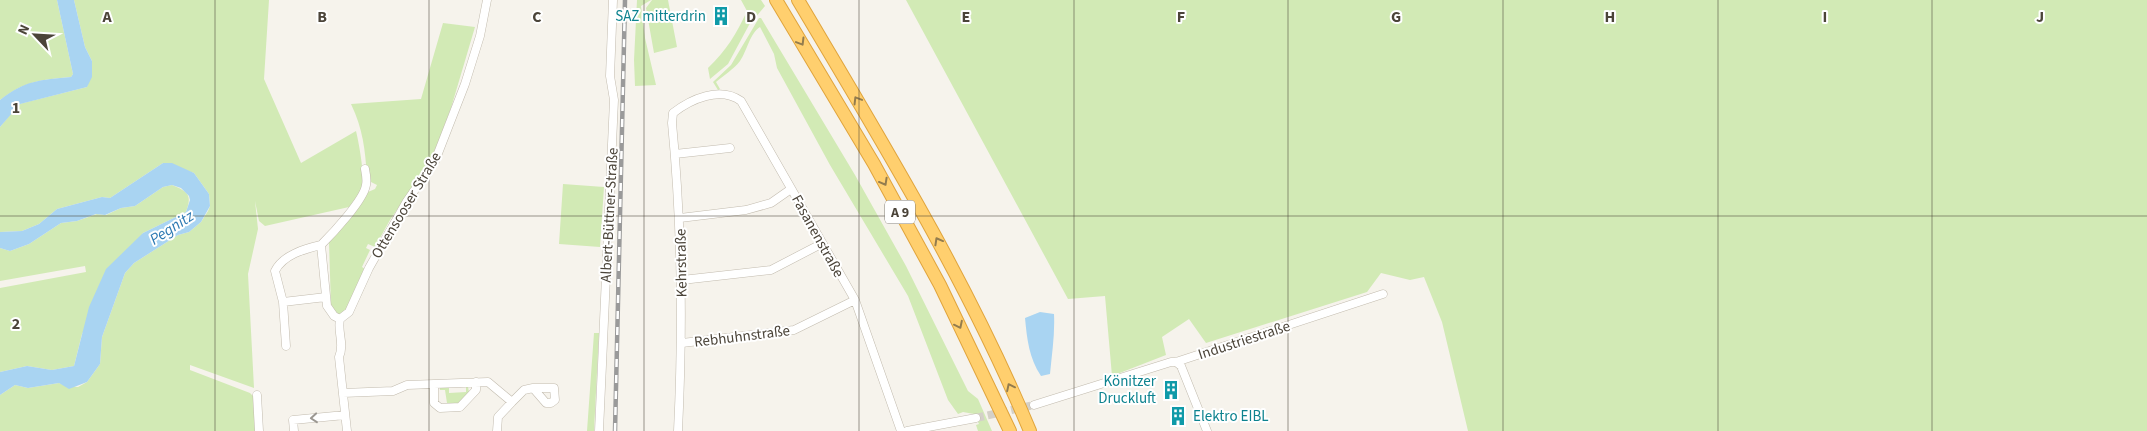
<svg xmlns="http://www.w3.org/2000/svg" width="2147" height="431" font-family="'Source Sans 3',sans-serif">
<rect width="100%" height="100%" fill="#f6f3ec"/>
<path fill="#d2eab5" d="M0,0H57L73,74L71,77C40,80 25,81 0,100Z
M74,0H269L264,79L301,163L356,131C359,143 365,176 362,187C360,196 354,201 349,207L265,226L259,221L255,201L258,229L248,274L254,388L190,365V370L250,393L255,398L257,431H0V395L15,385L28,388L59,383L66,386L78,387L87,382L100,364L102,337L125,273L134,263L178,235L189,232L201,222L208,211L210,206L209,194L194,173L163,163L110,198L102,197L57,209L39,224L22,231L0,232V127L19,104L87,87L92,61L85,47Z
M637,0H651L641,6L645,38L656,85L635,86L634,60Z
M652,0H668L677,47L654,53L646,8Z
M741,0H761L765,6L749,25L728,64L710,79L708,68C726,51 737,33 747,11Z
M906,0H2147V431H1468L1442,322L1424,277L1410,280L1381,273L1367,292L1206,343L1189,319L1162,337L1166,355L1112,376L1105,296L1068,299Z
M759,18H761L855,175L906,266L968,391L978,399L992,431H978L976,425L979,424L974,414L963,412L958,414L948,400L908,296L830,165L777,68L774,54L760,27C750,33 747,51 740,61C734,69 724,75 716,82L720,89L718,90L713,82L731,65Z
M443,23L475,27L451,108L437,145L428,164L390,220L375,247L368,244L366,248L370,250L362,267L365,269L346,310L342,314H335L331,307L329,242L368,192L375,189L377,185L369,181L367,176C365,149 363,129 351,104L421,99Z
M563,184L604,187L600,247L559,244Z
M172,185C189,192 192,195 186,212L143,233L82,334L74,366L52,370L27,366L0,372V288L86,272L85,266L0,281V248L10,251L29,244L61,223L77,221L97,214L106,215L121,208L135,206L163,187Z
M594,333H599L594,431H587Z
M466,386L468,387L469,392L459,403H447L445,390H440V388L449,387V393L466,392Z"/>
<path fill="#a9d4f2" d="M57,0H74L85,47L92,61V77L87,87L20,104L0,127V100C25,80 40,80 71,77L73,74Z
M163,163H172L194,173L209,194L210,206L201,222L189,232L178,235L134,263L125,273L102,337L100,364L87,382L69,389L59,383L28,388L15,385L0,395V372L27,366L52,370L74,366L89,307L106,269L143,233L186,212L190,200L189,196L181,188L172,185L163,187L135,206L121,208L105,215L96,214L77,221L61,223L29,244L10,251L0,248V232L22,231L39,224L57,209L102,197L110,198Z
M1040,312L1054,314C1055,334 1052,353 1050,374L1041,376C1029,358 1027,339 1025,318Z"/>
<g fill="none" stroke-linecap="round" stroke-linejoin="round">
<path stroke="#d4d0c8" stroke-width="8" stroke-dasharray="8 4" stroke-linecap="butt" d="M976,418L1034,405"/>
<g stroke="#c2bbae" stroke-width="9">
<path id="minor" d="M675,154L730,148
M680,218L746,210L771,203L791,189
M682,280L771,270L821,244
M283,302L326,297
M340,319L349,312L369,268L407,201L435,161L465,84L480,36L487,0
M340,319L334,316L327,306L321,245C332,234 364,200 366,185C367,181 366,174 365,169
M340,319C337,332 345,344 339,357L347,431
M682,343L794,330L855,300
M286,346L283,302L275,271C283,255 304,249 321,245
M1176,362L1181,366L1207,431
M434,384V403L440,408L460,407L476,390V382
M343,393L393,391L407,385L488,382L512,402L524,390L533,388L546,403H551L555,400L554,388H533
M257,395L259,431
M1034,405L1171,362H1176L1383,294
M294,431L293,420L345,415
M497,431L498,417L512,402
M599,431L614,100L610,76L613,0
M678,431C683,328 682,226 672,123L673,113C691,99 720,86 741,101L855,300L901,431
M907,431L976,418"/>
</g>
<g stroke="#e0a43c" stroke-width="14">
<path id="highway" d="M776,0L874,164L940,285L1010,431
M798,0C881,140 967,280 1030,431"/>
</g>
<use href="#minor" stroke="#fff" stroke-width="8"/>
<use href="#highway" stroke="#ffcf6e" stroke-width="12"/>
<g stroke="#9a9a9a" stroke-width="4.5">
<path id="rail" d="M615,431L625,0"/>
</g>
<use href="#rail" stroke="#fff" stroke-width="2.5" stroke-dasharray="8" stroke-linecap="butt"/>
</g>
<defs><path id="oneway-chevron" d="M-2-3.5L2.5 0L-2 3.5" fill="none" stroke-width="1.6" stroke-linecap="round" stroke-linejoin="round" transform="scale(1.25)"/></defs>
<g stroke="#937c4e">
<use href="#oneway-chevron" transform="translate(801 42) rotate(59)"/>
<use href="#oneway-chevron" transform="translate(857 100) rotate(-121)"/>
<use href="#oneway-chevron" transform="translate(884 182) rotate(61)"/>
<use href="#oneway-chevron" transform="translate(938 241) rotate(-119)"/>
<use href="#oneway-chevron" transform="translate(959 325) rotate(64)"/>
<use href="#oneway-chevron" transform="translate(1010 387) rotate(-116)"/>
</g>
<use stroke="#9c9892" href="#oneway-chevron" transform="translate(314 418) rotate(175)"/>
<path fill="none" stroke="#4b4439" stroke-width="1" stroke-opacity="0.55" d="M215,0V431M429,0V431M644,0V431M859,0V431M1074,0V431M1288,0V431M1503,0V431M1718,0V431M1932,0V431M0,216H2147"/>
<defs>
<g id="building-bare" transform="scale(1.5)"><path d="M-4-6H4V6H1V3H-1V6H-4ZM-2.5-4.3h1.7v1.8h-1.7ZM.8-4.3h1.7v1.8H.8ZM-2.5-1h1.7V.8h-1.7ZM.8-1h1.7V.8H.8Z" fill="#0f9aa8" stroke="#fff" stroke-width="2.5" paint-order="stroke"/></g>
</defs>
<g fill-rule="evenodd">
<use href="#building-bare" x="721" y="16"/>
<use href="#building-bare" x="1171" y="390"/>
<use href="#building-bare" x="1178" y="416"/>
</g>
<g text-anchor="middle" stroke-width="4" stroke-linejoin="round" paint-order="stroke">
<rect fill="#fff" stroke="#817c74" stroke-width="1" x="885" y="200.5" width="30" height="23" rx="4"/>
<g font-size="14" font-weight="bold" fill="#4b4439">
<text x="900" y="217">A 9</text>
</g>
<g font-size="15" fill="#0d838f" stroke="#fff" text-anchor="end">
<text x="706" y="21">SAZ mitterdrin</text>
<text x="1156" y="386">Könitzer<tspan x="1156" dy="17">Druckluft</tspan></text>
<text x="1193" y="421" text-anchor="start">Elektro EIBL</text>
</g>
<g font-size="15" fill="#4b4439" stroke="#fff">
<text transform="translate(406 205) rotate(-59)" y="5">Ottensooser Straße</text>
<text transform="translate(609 215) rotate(-87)" y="5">Albert-Büttner-Straße</text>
<text transform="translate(818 236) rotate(61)" y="5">Fasanenstraße</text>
<text transform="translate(681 263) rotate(-91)" y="5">Kehrstraße</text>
<text transform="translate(742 336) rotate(-7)" y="5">Rebhuhnstraße</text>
<text transform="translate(1244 340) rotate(-18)" y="5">Industriestraße</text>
</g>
<g font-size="16" font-style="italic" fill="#2e7ab2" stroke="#fff">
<text transform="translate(171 227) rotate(-33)" y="6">Pegnitz</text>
</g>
</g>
<g font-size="16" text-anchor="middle" font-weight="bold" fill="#4b4439" stroke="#fff" stroke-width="4" stroke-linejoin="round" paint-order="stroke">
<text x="107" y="22">A</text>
<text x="322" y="22">B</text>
<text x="537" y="22">C</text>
<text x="751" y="22">D</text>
<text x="966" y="22">E</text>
<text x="1181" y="22">F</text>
<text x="1396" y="22">G</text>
<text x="1610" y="22">H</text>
<text x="1825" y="22">I</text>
<text x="2040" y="22">J</text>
<text x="16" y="113">1</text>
<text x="16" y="329">2</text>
</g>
<g transform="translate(35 35) rotate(295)" stroke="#ffffff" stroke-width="4" paint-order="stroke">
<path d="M0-4L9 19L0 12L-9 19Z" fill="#4b4439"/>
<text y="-8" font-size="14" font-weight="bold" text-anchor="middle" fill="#4b4439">N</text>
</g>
</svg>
